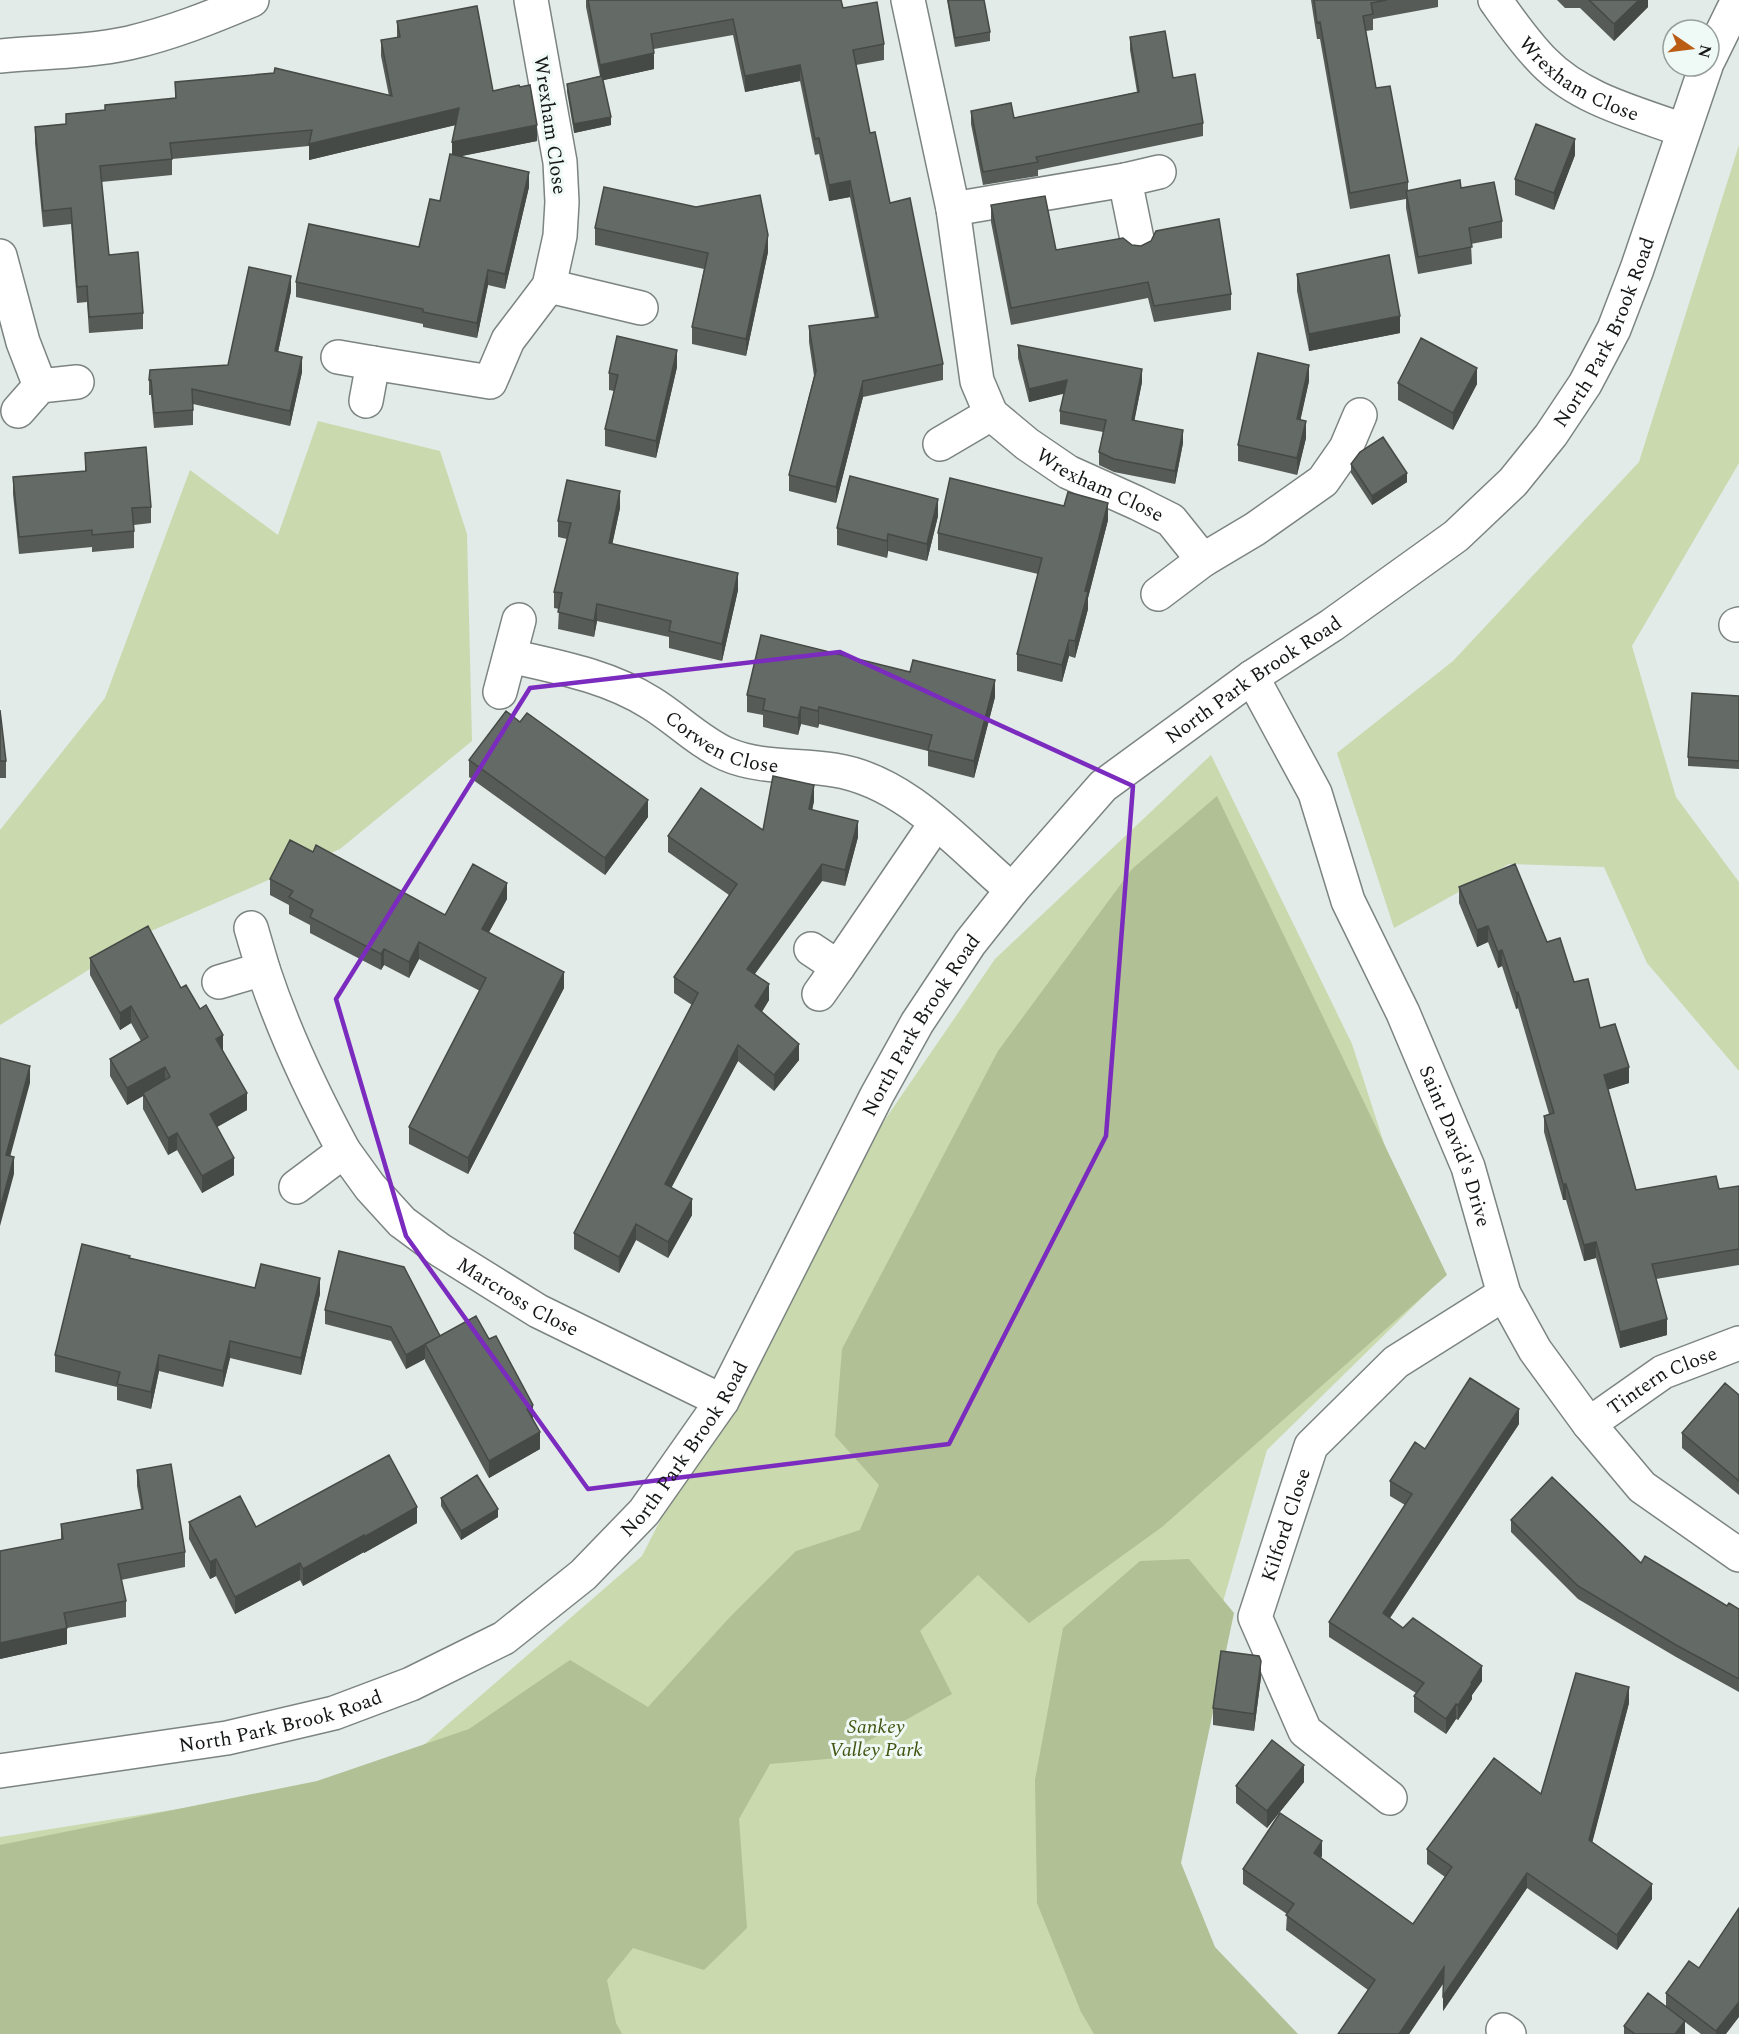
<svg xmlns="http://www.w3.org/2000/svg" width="1739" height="2034" font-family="Spectral,serif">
<rect width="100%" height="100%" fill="#e2ebe8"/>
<path fill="#cad9ae" d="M1739,145V463L1632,646L1676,797L1739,882V1071L1647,963L1604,867L1509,864L1394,928L1337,753L1453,661L1639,462Z
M318,421L440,451L467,534L472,741L340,849L151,931L0,1025V830L105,698L190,470L278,535Z
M1211,755L1352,1044L1431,1289L1267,1450L1147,1864L1220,2034H0V1837L388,1776L642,1556L806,1235L995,959Z"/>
<path fill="#b1c095" d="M1217,796L1447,1275L1162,1527L1029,1623L978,1575L920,1631L952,1694L838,1758L770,1764L739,1819L747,1928L704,1970L633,1948L607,1980L616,2023L622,2034H0V1845L317,1781L469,1729L570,1660L648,1707L730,1617L796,1551L860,1530L879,1485L835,1436L842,1349L998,1051L1132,869Z
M1189,1559L1234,1613L1181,1863L1215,1947L1298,2034H1094L1081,2012L1037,1903L1035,1780L1063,1628L1140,1561Z"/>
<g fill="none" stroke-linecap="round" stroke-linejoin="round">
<g stroke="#7c8481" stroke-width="36">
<g id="minor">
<path d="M908,0L953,209L977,381L991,414"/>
<path id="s1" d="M1495,0C1510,21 1525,43 1544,62C1580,99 1636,113 1683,130"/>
<path d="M0,56C43,52 88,52 129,43C172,33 212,17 252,0"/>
<path d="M1709,59L1738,0"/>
<path d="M953,209L1125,180"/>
<path d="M1138,244L1125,180L1159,172"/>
<path d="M0,256L23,342L40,386"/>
<path d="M549,286L641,308"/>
<path d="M338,357L373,363L366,401"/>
<path d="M373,363L490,382L508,340L549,286L560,236L562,202L560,162L531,0"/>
<path d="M18,411L40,386L77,382"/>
<path id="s2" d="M940,444L991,414L1027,444L1068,472L1137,503L1171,520L1203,560"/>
<path d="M1158,594L1203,560L1255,529L1323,481L1346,448L1360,415"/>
<path d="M1736,625L1739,624"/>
<path id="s3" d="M510,656C559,667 608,676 651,703C677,719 698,741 726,754C761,769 798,764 834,770C906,781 959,845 1012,890"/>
<path id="s4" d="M1252,677L1315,793L1348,901L1403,1013L1468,1167L1504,1294L1535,1350L1589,1424L1642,1487L1739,1555"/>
<path d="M500,692L519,620"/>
<path d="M811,949L838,967L819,994"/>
<path d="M838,967L936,823"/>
<path d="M263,969C284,1033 312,1092 344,1151L296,1187"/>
<path d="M219,982L263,969L251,928"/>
<path id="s5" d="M344,1151L370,1187L402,1222L440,1250L538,1311L722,1401"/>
<path id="s6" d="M1589,1424L1663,1372L1739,1343"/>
<path id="s7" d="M0,1771L227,1738L334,1713L411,1684L504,1638L583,1575L644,1512L722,1401L877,1095L917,1023L970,943L1012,890L1103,786L1252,677L1332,625L1456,536L1513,482L1551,435L1585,384L1614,329L1637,269L1706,66"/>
<path id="s8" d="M1390,1798L1305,1731L1255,1617L1311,1446L1396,1362L1504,1294"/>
<path d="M1503,2030L1509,2034"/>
</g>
</g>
<use href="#minor" stroke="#fff" stroke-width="33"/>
</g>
<path fill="#565b57" d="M586,0H841L843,8L884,44V60L856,65L870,133L890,203L943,364V380L863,397L836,503L789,491V475L814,376L809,342V326L875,318L850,197L829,201L819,154L815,155L800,81L745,92L733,35L654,49V69L603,80L611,125L574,133L567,92V84L600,76L586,7Z
M947,0H984L990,32V41L955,47Z
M1311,0H1438V7L1373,19V30L1366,31L1376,88L1408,182V191L1461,188L1502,221V238L1471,244L1472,264L1418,274L1406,208V199L1350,209L1320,39H1317Z
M1557,0H1648V7L1614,41L1580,8H1565Z
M397,21L493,91L537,141L461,156L529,187L505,289L488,285L477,338L423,327V324L296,297V282L419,247L440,201L452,154L456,125L309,160V146L172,159V175L101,182L109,255L143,313V329L89,333L87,302L77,303L71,224L43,227L35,143V127L66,124V114L105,110L175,98V82L389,96L381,56V40L397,38Z
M1130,37L1173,78L1203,123V136L1038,170V176L983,185L971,124V111L1014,118L1137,92L1130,50Z
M1575,155L1554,210L1515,195V179Z
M991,205L1056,250L1132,245L1231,294V310L1154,322L1148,298L1011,325L991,222Z
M595,228L768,252L746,356L692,344V327L704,269L595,245Z
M1297,274L1400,333L1309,351L1297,291Z
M291,291L278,352L302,372L290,426L193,404V425L154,428L151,395H149V380L228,365Z
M1018,345L1142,382L1134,421L1183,443L1175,484L1114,472L1099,465V452L1103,432L1060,424V411L1064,393L1029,402L1018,358Z
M677,367L656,458L605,446V429L614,391L609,390V373Z
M1309,381L1300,420L1306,438L1297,475L1238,461V445Z
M1398,383L1477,384L1453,430L1398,400Z
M85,453L151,507V523L134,525V548L92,552V547L19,554L13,494V477L85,471Z
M1351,464L1407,482L1372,505L1351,473Z
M620,508L612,544L738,590L722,661L669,648V637L597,621L594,637L558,629L559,609L554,608V592L567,539L558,537V521Z
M938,516L927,561L888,551L887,558L837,545V528Z
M1108,520L1088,598V609L1075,658L1069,656L1062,682L1017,671V654L1038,574L938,550V533Z
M747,695L995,697L974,778L928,766V751L819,724L818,728L801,724L798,735L763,727V715L747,712Z
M1739,696V769L1688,766V757Z
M0,710L6,761V778H0Z
M520,722L648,817L605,875L469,777V760Z
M814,801L812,810L858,837L845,886L822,881L754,974L769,1000L762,1012L799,1060L774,1091L738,1061L671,1188L692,1215L668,1258L636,1240L619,1273L574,1249V1233L692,1005L674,993V977L729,895L668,852V836L763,830Z
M313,852L445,915L507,899L489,932L564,988L468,1174L409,1144V1127L480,991L419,959L409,978L384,965L381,970L310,933V925L289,914V905L270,895V879Z
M1459,887L1547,942L1574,982L1629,1083L1608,1089L1636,1190L1719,1189L1739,1186V1265L1656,1279L1667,1335L1620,1348L1596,1258L1584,1261L1566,1200H1563L1544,1132V1116L1549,1114L1518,1008L1516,1009L1502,966L1498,968L1488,942L1477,947L1459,903Z
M90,958L181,988L223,1051L247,1110L217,1127L234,1175L202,1193L177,1150L168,1155L143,1109V1096L127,1105L110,1076V1059L141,1041L131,1023L120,1030L90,975Z
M130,1258L255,1288L320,1294L301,1375L230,1358L223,1387L159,1371L151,1409L117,1400V1387L55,1372V1355Z
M325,1310L440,1336L533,1420L540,1449L489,1478L425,1361V1359L406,1369L391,1341L325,1324Z
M1739,1395V1495L1682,1448V1433Z
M1519,1424L1390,1618L1403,1628L1482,1681L1472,1695V1699L1458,1720L1456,1719L1446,1734L1414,1712V1696L1416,1693L1329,1637V1622L1405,1505L1390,1496V1481L1425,1449Z
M137,1470L185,1552V1567L121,1580L126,1601V1617L67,1628V1644L0,1659L61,1539V1524L141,1509L137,1486Z
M441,1498L498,1517L461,1540L441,1506Z
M1511,1520L1641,1563L1727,1606L1739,1609V1692L1676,1657L1578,1599L1511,1532Z
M189,1522L256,1527L417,1523L364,1553V1552L303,1586L300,1580L235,1614L216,1576L210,1579L189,1539Z
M1261,1677L1254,1731L1213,1725V1708Z
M1629,1703L1592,1842L1652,1899L1617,1950L1527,1888L1443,2011V1984L1409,2034L1368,1990L1286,1930L1287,1914L1243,1884V1869L1322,1856L1321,1858L1413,1924L1445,1877L1427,1864V1849L1541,1794Z
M1304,1782L1267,1828L1236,1803V1786Z
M1666,1993L1726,2034H1701L1685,2022V2034H1624V2026L1666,2007Z"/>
<path fill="#464a47" d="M1639,0H1648V7L1614,41V24Z
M654,53V69L600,81V65Z
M800,65V81L745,92V76Z
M459,108V124L309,160V144Z
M611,117V125L574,133V124Z
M537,125V141L452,158V142Z
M1575,139V155L1554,210V193Z
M529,172V187L505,289V274Z
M850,181V197L829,201V185Z
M768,235V252L746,356V339Z
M488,270V285L477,338V323Z
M291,276V291L275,366V351Z
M1400,316V333L1309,351V334Z
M677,350V367L656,458V441Z
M302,357V372L290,426V411Z
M1309,365V381L1297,436V419Z
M1477,368V384L1453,430V413Z
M1142,369V382L1132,433V420Z
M1067,380V393L1029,402V389Z
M863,381V397L836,503V487Z
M1306,421V438L1297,475V458Z
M1183,430V443L1175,484V471Z
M1407,473V482L1372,505V496Z
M620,491V508L609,560V543Z
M938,499V516L927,561V544Z
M1108,503V520L1088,598V609L1075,658V641L1085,591Z
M888,534V551L887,558V541Z
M738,573V590L722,661V644Z
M597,604V621L594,637V621Z
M1069,640V656L1062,682V665Z
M995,680V697L974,778V761Z
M801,707V724L798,735V718Z
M819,707V724L818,728V711Z
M814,785V801L809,825V809Z
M648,800V817L605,875V858Z
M858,821V837L845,886V870Z
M822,864V881L747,985V969Z
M507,883V899L482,945V929Z
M1488,926V942L1477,947V930Z
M419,942V959L409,978V962Z
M384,949V965L381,970V954Z
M1502,950V966L1498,968V952Z
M564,972V988L468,1174V1158Z
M769,984V1000L755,1022V1006Z
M1518,992V1008L1516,1009V993Z
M131,1006V1023L120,1030V1013Z
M223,1035V1052L216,1039Z
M799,1044V1060L774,1091V1075Z
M738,1045V1061L665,1200V1184Z
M30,1066V1083L6,1172V1155Z
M165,1067V1084L143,1093V1096L127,1105V1088Z
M1629,1067V1083L1604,1091V1075Z
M247,1093V1110L210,1131V1114Z
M177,1133V1150L168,1155V1138Z
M14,1157V1174L0,1226V1209Z
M234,1158V1175L202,1193V1176Z
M1563,1184H1566V1200H1563Z
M692,1199V1215L668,1258V1242Z
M636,1224V1240L619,1273V1257Z
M1596,1242V1258L1584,1261V1245Z
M320,1278V1294L301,1375V1358Z
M1667,1319V1335L1620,1348V1332Z
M230,1341V1358L223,1387V1371Z
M425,1344V1359L406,1369V1355Z
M159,1355V1371L151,1409V1392Z
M533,1405V1422L527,1409Z
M1519,1409V1424L1383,1628V1613Z
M540,1432V1449L489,1478V1461Z
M417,1507V1523L364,1553V1537Z
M498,1509V1517L461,1540V1531Z
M364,1535V1552L303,1586V1569Z
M216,1559V1576L210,1579V1562Z
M300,1563V1580L235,1614V1597Z
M67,1628V1644L0,1659V1643Z
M1261,1661V1677L1254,1731V1714Z
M1482,1666V1681L1472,1695V1699L1458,1720V1705Z
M1629,1687V1703L1589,1855V1840Z
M1456,1704V1719L1446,1734V1719Z
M1304,1765V1782L1267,1828V1811Z
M1322,1841V1856L1314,1868V1853Z
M1527,1873V1888L1443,2011V1996Z
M1652,1884V1899L1617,1950V1935Z
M1444,1967V1982L1409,2034H1399Z
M1739,2002V2017L1726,2034H1716V2031Z
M1685,2021V2034H1675Z"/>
<path fill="#646a65" stroke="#464a47" stroke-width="1.5" d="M588,0H841L843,8L877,2L884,44L853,50L870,133L875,132L890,203L910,198L943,364L863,381L836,487L789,475L816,371L809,326L878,317L850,181L829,185L819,138L815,139L800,65L745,76L733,19L651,34L654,53L600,65Z
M948,0H984L990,32L955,38Z
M1314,0H1387L1371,3L1373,14L1363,16L1376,88L1390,86L1408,182L1350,193L1320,22L1317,23Z
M1589,0H1639L1614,24Z
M477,6L493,91L519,85L520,87L530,85L537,125L452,142L459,108L309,144L312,130L170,143L172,159L100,166L109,255L138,252L143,313L89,317L87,286L77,287L71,208L43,211L35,127L66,124V114L105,110V105L176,98L175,82L274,73L275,68L392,96L381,40L400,37L397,21Z
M1165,31L1173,78L1195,74L1203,123L1036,157L1038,162L983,172L971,111L1011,103L1014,118L1139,92L1130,37Z
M602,76L611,117L574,124L567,84Z
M1536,124L1575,139L1554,193L1515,179Z
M450,154L529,172L505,274L488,270L477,323L423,312V309L296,282L309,224L419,247L430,199L440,201Z
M1460,180L1461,188L1494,182L1502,221L1469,228L1472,247L1418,257L1406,191Z
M604,187L696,207L760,195L768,235L746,339L692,327L708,253L595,228Z
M1045,196L1056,250L1123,238L1132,245L1141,246L1151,241L1156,231L1219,219L1231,294L1154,306L1148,282L1011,308L991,205Z
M1389,255L1400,316L1309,334L1297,274Z
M249,267L291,276L275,351L302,357L290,411L192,389L193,410L154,413L151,380H149L150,370L228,365Z
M617,336L677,350L656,441L605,429L618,375L609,373Z
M1421,338L1477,368L1453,413L1398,383Z
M1018,345L1142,369L1132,420L1183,430L1175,471L1114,459L1099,452L1106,420L1060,411L1067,380L1029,389Z
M1258,353L1309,365L1297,419L1306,421L1297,458L1238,445Z
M1383,437L1407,473L1372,496L1351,464L1360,452Z
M146,447L151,507L132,508L134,531L92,535V530L19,537L13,477L86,471L85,453Z
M850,476L938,499L927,544L888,534L887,541L837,528Z
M950,478L1064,506L1068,492L1108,503L1085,591L1088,592L1075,641L1069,640L1062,665L1017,654L1042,558L938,533Z
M567,480L620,491L609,543L738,573L722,644L669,631L671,621L597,604L594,621L558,612L562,593L554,592L571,523L558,521Z
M761,635L910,672L913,660L995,680L974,761L928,750L932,735L819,707L818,711L801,707L798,718L763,710L765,699L747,695Z
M1692,693L1739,696V761L1688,757Z
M0,710L6,761H0Z
M506,711L520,722L527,713L648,800L605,858L469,760Z
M773,776L814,785L809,809L858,821L845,870L822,864L747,969L769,984L755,1006L799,1044L774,1075L738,1045L665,1184L692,1199L668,1242L636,1224L619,1257L574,1233L698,993L674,977L737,884L668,836L701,788L763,830Z
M290,840L313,852L316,845L445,915L473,864L507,883L482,929L564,972L468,1158L409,1127L486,978L419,942L409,962L384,949L381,954L310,917L313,910L289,897L293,891L270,879Z
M1515,864L1547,942L1560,938L1574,982L1588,979L1600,1028L1615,1024L1629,1067L1604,1075L1636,1190L1716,1176L1719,1189L1739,1186V1249L1652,1264L1667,1319L1620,1332L1596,1242L1584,1245L1566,1184H1563L1544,1116L1554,1113L1518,992L1516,993L1502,950L1498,952L1488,926L1477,930L1459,887Z
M148,926L181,988L186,985L200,1009L206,1005L223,1035L216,1039L247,1093L210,1114L234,1158L202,1176L177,1133L168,1138L143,1093L170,1077L165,1067L127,1088L110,1059L148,1037L131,1006L120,1013L90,958Z
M0,1058L30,1066L6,1155L14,1157L0,1209Z
M82,1244L130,1256L129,1258L255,1288L261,1264L320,1278L301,1358L230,1341L223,1371L159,1355L151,1392L117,1384L120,1372L55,1355Z
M339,1251L404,1267L440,1336L406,1355L391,1327L325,1310Z
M476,1316L489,1339L496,1336L533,1405L527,1409L540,1432L489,1461L425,1344Z
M1470,1378L1519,1409L1383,1613L1403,1628L1413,1618L1482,1666L1471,1683L1472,1684L1458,1705L1456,1704L1446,1719L1414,1696L1424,1683L1329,1622L1412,1494L1390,1481L1415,1442L1425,1449Z
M1725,1383L1739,1395V1481L1682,1433Z
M389,1455L417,1507L364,1537V1535L303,1569L300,1563L235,1597L216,1559L210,1562L189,1522L240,1496L256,1527Z
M171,1464L185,1552L118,1564L126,1601L64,1613L67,1628L0,1643V1551L63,1539L61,1524L143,1509L137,1470Z
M477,1475L498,1509L461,1531L441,1498Z
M1552,1477L1641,1563L1645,1556L1727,1606L1729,1603L1739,1609V1679L1676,1645L1578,1586L1511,1520Z
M1221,1651L1259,1656L1261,1661L1254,1714L1213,1708Z
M1576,1673L1629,1687L1589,1840L1652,1884L1617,1935L1527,1873L1443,1996L1444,1967L1399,2034H1338L1375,1980L1286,1915L1294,1904L1243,1869L1280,1813L1322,1841L1314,1853L1413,1924L1452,1867L1427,1849L1494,1758L1541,1794Z
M1272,1740L1304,1765L1267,1811L1236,1786Z
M1739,1908V2002L1716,2031L1666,1993L1689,1961L1699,1968Z
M1648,1993L1685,2021L1675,2034H1635L1624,2026Z"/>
<path fill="none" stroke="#7b2cbf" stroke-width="4.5" stroke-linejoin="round" d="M840,652L1133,786L1106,1136L949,1444L588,1489L406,1236L336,999L530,688Z"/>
<g text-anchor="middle" stroke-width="6" stroke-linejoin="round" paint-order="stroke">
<g font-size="20" fill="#141716" stroke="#eff9f5">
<text dy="7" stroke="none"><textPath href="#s1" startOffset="118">Wrexham Close</textPath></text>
<text transform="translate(551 125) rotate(82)" y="7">Wrexham Close</text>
<text dy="7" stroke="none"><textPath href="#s7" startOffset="2265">North Park Brook Road</textPath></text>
<text dy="7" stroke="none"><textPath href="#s2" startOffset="190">Wrexham Close</textPath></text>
<text dy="7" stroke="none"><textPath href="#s7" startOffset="1761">North Park Brook Road</textPath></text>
<text dy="7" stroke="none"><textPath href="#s3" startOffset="232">Corwen Close</textPath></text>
<text dy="7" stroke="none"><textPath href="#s7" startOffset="1275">North Park Brook Road</textPath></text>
<text dy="7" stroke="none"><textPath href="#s4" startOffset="513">Saint David's Drive</textPath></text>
<text dy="7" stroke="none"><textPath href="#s5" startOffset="230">Marcross Close</textPath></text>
<text dy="7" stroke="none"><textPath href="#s6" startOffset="86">Tintern Close</textPath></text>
<text dy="7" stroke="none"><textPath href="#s7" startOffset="789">North Park Brook Road</textPath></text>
<text dy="7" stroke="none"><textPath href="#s8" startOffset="330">Kilford Close</textPath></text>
<text dy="7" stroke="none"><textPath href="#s7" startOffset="285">North Park Brook Road</textPath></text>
</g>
<g font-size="20" font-style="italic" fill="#415310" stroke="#eff9f5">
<text x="876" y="1733">Sankey<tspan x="876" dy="23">Valley Park</tspan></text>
</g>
</g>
<g transform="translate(1691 48) rotate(104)"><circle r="28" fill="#eff9f5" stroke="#979f9c" stroke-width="1.5"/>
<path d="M0-4.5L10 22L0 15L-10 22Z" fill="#bb5c15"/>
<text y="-9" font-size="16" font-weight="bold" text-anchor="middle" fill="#141716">N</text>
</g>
</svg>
